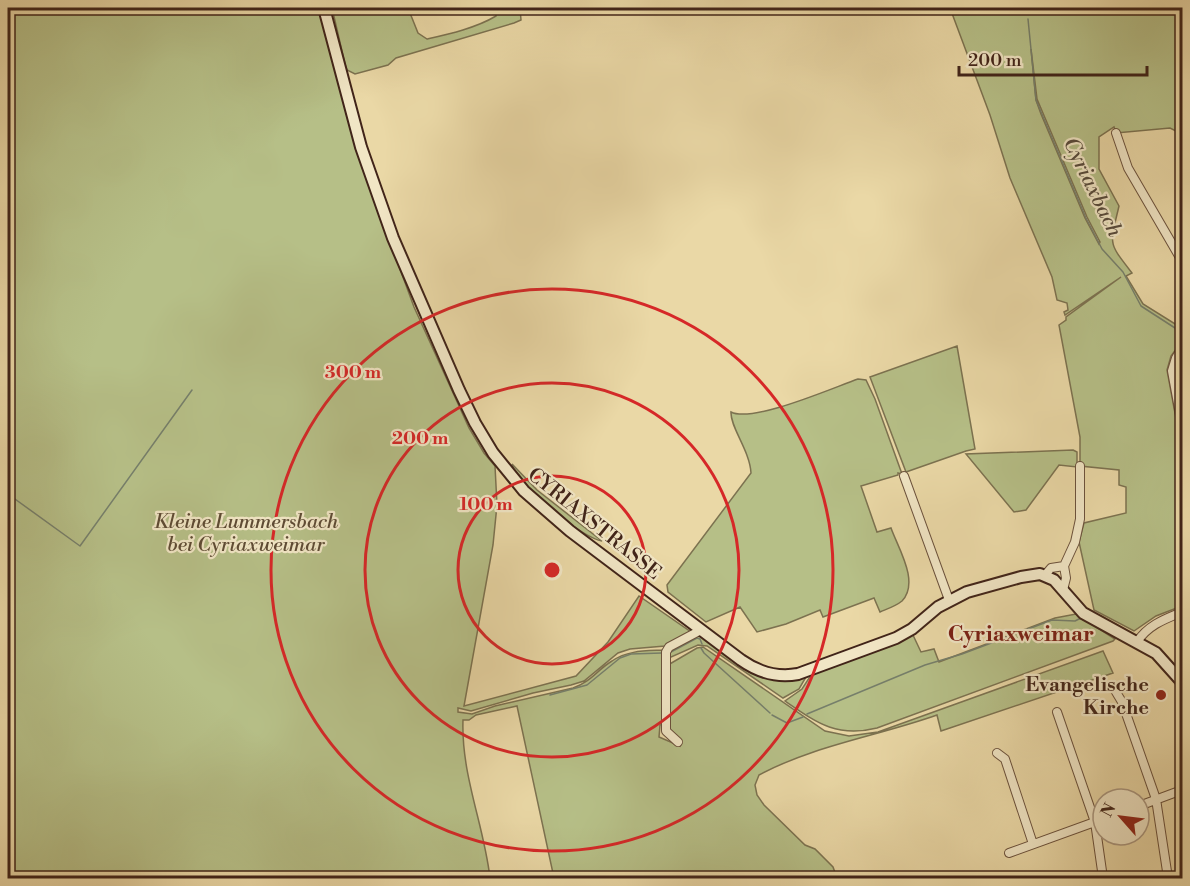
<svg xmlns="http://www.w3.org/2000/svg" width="1190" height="886" font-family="'Libre Bodoni',serif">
<rect width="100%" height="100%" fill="#ead8a6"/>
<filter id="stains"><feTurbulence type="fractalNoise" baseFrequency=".00333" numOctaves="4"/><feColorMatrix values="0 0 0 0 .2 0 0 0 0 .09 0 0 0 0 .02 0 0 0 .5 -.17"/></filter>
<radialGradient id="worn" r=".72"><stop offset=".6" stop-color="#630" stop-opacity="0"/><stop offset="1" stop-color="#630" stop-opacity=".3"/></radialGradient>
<path fill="#b6bf87" stroke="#7c7250" stroke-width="1.5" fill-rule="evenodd" d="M8,8H319L346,112L365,174L414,307L469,428L484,453L495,466L497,505L493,545L464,706L576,676L608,642L639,596L691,632L665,646L630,649L618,653L584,681L571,685L533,693L471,711L458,708V712L472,714L495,706L573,688C591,682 597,670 612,661C628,650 646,651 664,650V724L660,725L659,737L680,746V743L669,733L668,665L697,648L703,647L825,731L849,736L878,732L1103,651L1113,673L941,731L937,715C878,736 815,745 759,775L755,785L757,795L764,805L805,845L815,849L833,867L837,878H554L517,706L476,715L469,720H463C461,775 484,825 490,878H8Z
M332,8H408L418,33L427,39C449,34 476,28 496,16V8H520L521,20L514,23L396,58L388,65L355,74L347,70L345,64Z
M950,8H1182V134L1170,128L1116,133L1114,127L1099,137V169L1119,206C1110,245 1107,241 1132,273L1126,276L1143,304L1180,327L1182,341L1171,356L1167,370L1182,451V606L1156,616L1134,631L1094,610L1079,542L1084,523L1126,513V487L1119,485V470L1080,466V437L1059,325L1066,320V317L1121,277L1065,315L1064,312L1068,310L1067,303L1057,300L1052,277L1010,178L990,115ZM1031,49L1037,99L1087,217L1100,242L1099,244L1085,218L1041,114L1036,100Z
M957,346L975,449L966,451L906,472L870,377Z
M858,379L866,380L875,399L902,474L898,473V475L861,486L877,532L891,528C898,548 920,582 902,601C896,606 887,609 880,612L874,598L823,617L820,610L786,624L757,632L740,607L706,622L668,592L667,585L751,473C750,451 730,427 731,412C753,423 832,388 858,379Z
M1073,450L1077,452V467L1059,465L1026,510L1014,512L966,454Z
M512,464L537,490L602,541C584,538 522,490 515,473C513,470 513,467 512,464Z
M1076,614L1115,639L1113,641L877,728C837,738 817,723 785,701L802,689L811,675L888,646L912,633L921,652L934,649L939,662L1055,618Z
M697,635L702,636L767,678L787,681L806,677L799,689L783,698L707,646L698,645L669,658L668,651Z"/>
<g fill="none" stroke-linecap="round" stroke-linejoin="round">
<path stroke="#767f6b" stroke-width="1.5" d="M1028,19L1036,100L1086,218L1102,249L1123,272L1141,306L1175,328L1180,342
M8,494L80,546L192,390
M701,648L704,653L770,713
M669,653L697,638L700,639L702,644
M550,695L587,685L620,658L631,654L662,653
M807,714L925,665L962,654L1052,620L1075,621L1081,618
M772,715L787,723L803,717"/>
<g stroke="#6b513c" stroke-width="10">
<path id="street" d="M1116,133L1128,168L1182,261
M1182,348L1176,358L1172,371L1182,425
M904,476L949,600
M1045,575L1051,568L1064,566
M1063,590L1066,578L1064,566L1075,542L1080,519V466
M1137,642C1148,625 1165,619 1182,612
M1113,687L1122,702L1156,799L1168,878
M1057,712L1095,822L1103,878
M678,742L666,731V652L669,647L701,630
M997,753L1005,759L1033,844
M1139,806L1182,790
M1009,853L1103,819"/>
</g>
<g stroke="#412419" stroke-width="14">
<path id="secondary" d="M324,8L361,147L393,238L459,390L475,423L493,453L524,491L570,531L741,660C758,672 777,678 798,674L896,638L912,629L938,607L967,592L1021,577L1040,574L1054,580L1083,613L1156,653L1182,682"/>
</g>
<use href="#street" stroke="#f1e6c5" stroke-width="8"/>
<use href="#secondary" stroke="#f1e6c5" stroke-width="10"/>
</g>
<g fill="none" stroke="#d62828" stroke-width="3">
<circle cx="552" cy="570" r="94"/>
<circle cx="552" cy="570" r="187"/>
<circle cx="552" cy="570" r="281"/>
</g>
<circle fill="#8f2418" stroke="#f1e6c5" stroke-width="2" cx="1161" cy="695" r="6"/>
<g text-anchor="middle" stroke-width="4.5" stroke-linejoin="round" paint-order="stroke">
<g font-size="20" font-style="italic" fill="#5e4b34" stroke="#f1e6c5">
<text x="246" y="528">Kleine Lummersbach<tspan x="246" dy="23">bei Cyriaxweimar</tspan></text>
</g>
<g font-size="20" fill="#412419" stroke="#f1e6c5">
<text transform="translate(595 523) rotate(39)" y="7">CYRIAXSTRASSE</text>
</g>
<g font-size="20" font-weight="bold" fill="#412419" stroke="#f1e6c5" text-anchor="end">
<text x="1149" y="691">Evangelische<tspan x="1149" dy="23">Kirche</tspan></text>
</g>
<g font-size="21" font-style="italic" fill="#574a3b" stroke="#f1e6c5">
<text transform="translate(1093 187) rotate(64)" y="7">Cyriaxbach</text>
</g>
<g font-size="22" font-weight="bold" fill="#7a1f14" stroke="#f1e6c5">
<text x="1021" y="641">Cyriaxweimar</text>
</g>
</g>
<circle cx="552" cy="570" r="9" fill="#d62828" stroke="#f1e6c5" stroke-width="3"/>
<g font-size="18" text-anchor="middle" font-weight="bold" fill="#d62828" stroke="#f1e6c5" stroke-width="4.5" stroke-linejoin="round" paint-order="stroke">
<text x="353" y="378">300 m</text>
<text x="420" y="444">200 m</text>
<text x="486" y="510">100 m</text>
</g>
<rect width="1190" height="886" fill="none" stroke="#ead8a6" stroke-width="30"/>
<rect x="9" y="9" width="1172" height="868" fill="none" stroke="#412419" stroke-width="3"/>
<rect x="15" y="15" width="1160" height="856" fill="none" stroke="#412419" stroke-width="1.5"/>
<g transform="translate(1121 817) rotate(298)"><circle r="28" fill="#f1e6c5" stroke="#ab9880" stroke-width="1.5"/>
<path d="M0-4.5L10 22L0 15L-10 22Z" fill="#8f2418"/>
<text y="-9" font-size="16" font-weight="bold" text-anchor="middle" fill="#412419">N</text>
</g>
<path d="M959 66v9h188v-9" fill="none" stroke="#412419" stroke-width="3"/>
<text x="968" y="66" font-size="18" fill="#412419" stroke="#f1e6c5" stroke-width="4.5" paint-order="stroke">200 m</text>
<rect width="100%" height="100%" filter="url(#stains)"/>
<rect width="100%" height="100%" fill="url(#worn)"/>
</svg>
